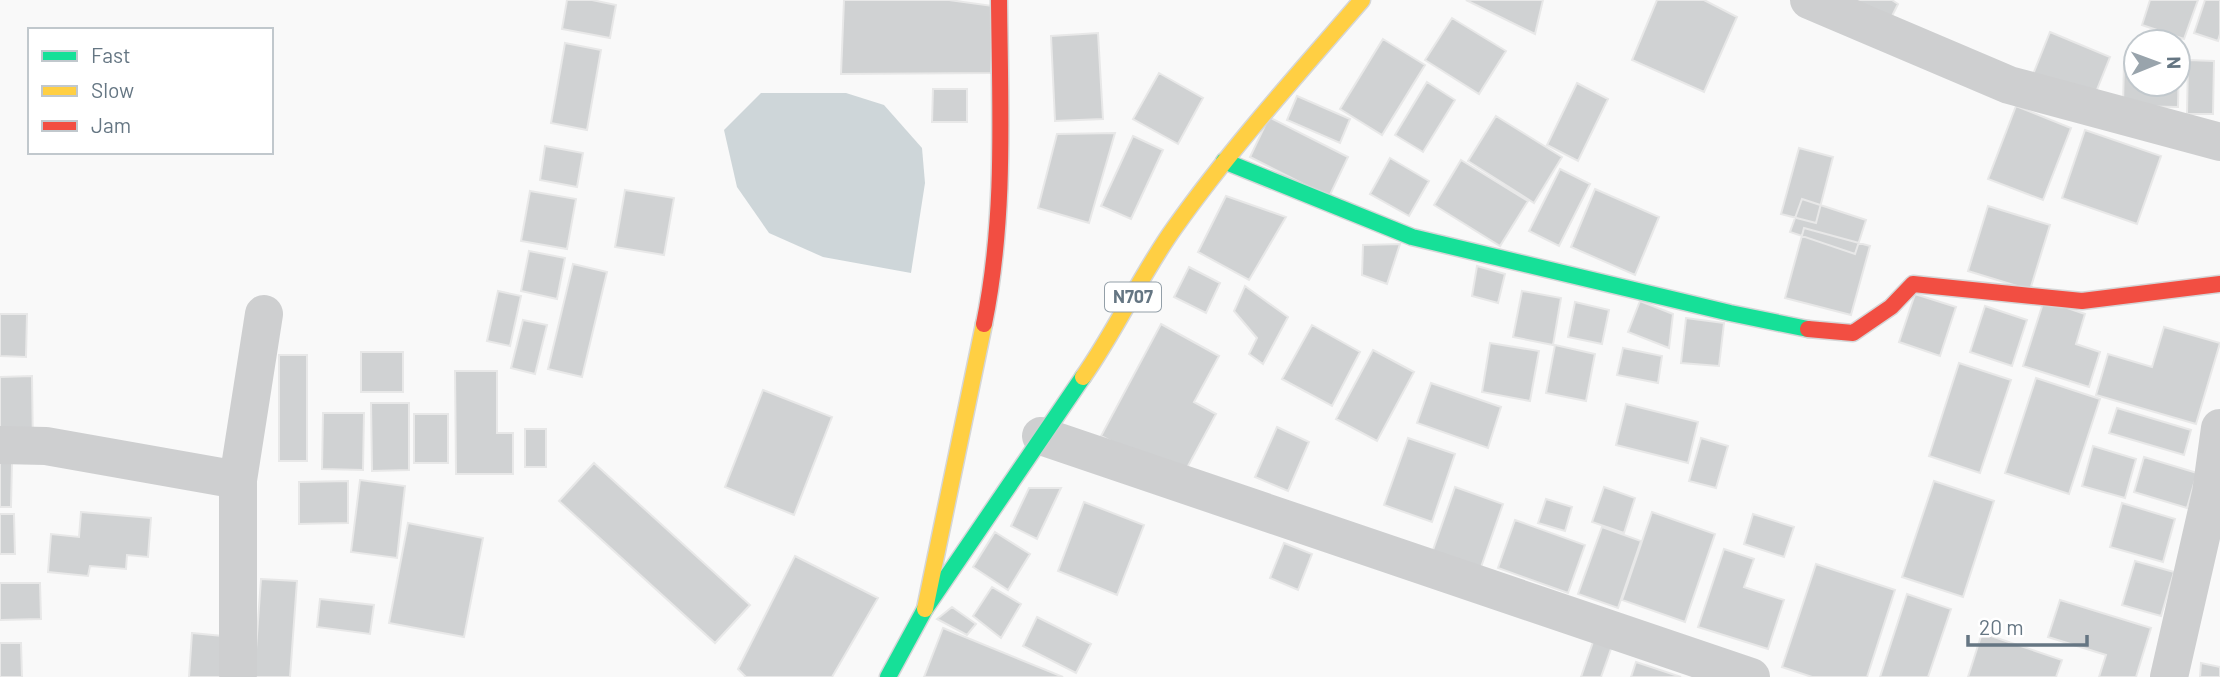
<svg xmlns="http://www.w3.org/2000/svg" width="2220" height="677" font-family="Barlow,sans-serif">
<rect width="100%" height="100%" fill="#f9f9f9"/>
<path fill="#ced6d9" d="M761,93H846L884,105L922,148L925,183L911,273L823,257L769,233L737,187L724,130Z"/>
<path fill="#d0d2d3" stroke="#e8e8e8" stroke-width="2" d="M567,0H592L616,5L610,38L562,29Z
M844,0H949L993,6L991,73L841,74Z
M1466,0H1543L1535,34Z
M1657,0H1704L1737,17L1704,92L1632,60Z
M1859,0H1892L1898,4L1885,30L1852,12Z
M2150,0H2198L2184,39L2142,25Z
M2205,0H2220V34L2218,41L2194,33Z
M1452,18L1506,51L1479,94L1425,60Z
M2050,32L2110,57L2092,102L2032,77Z
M1098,33L1103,119L1055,121L1051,36Z
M1383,39L1425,65L1382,135L1340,109Z
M565,43L601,50L587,130L551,123Z
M2188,60L2214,61L2213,114H2187Z
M2124,62H2136V84H2178L2179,63L2178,107L2123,106Z
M1159,73L1203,98L1178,144L1133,119Z
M1427,82L1455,100L1423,152L1395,135Z
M1577,83L1608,99L1578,161L1547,145Z
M933,89H967V122H932Z
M1297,96L1350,119L1340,143L1287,120Z
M2016,106L2071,128L2043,200L1988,179Z
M1496,116L1562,157L1534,203L1468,161Z
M1269,117L1348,157L1329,197L1250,157Z
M2085,130L2161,156L2137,224L2062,198Z
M1115,133L1089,223L1038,208L1057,134Z
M1133,136L1163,150L1131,219L1101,206Z
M545,146L583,153L577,187L540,180Z
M1799,148L1833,157L1816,223L1781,214Z
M1390,158L1429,181L1409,216L1370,194Z
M1461,160L1528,201L1500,246L1434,205Z
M1560,169L1590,184L1559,246L1529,231Z
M1595,189L1659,217L1635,275L1571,247Z
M625,190L674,198L664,255L615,247Z
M530,191L576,199L567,249L521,241Z
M1226,196L1286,217L1249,280L1198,252Z
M1802,199L1866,220L1855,254L1790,232Z
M1988,206L2050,225L2030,290L1968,271Z
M1804,228L1870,246L1851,315L1785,298Z
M1400,244L1387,284L1362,275L1363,245Z
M529,251L565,258L557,299L521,291Z
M573,264L607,272L582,377L548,369Z
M1477,266L1505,274L1498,303L1472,296Z
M1189,267L1220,283L1206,313L1174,297Z
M1245,286L1288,317L1263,364L1249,354L1257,338L1234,311Z
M498,291L521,296L510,346L487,341Z
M1522,291L1561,298L1553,345L1513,337Z
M1915,294L1956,307L1940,356L1899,342Z
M2044,300L2085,314L2076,344L2100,352L2089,387L2023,366Z
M1640,301L1673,314L1669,348L1628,332Z
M1575,302L1609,310L1602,344L1568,337Z
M1985,306L2027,320L2012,366L1970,352Z
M0,314H27L26,357L0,356Z
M1686,318L1724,323L1719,366L1681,363Z
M523,320L547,325L535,374L511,368Z
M1161,324L1219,356L1194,402L1216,414L1181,479L1101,436Z
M1312,325L1360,352L1332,406L1282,379Z
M2164,327L2220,343L2196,424L2096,395L2108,354L2152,367Z
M1490,343L1539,351L1530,401L1482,392Z
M1555,345L1595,354L1586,401L1546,393Z
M1623,348L1662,356L1658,383L1617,375Z
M1373,350L1414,372L1377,441L1336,419Z
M361,352H403V392H361Z
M279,355H307V461H279Z
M1959,363L2011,380L1980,473L1929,456Z
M455,371H497V433H513V474H456Z
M32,376L33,451L0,452V377Z
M2036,378L2100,399L2069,494L2005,473Z
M1431,383L1501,407L1488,448L1417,423Z
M763,390L832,417L794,515L725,487Z
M371,403H409V470L372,471Z
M1626,404L1698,422L1688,463L1616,445Z
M2117,408L2191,430L2184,455L2109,433Z
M323,413H364L363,470L322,469Z
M414,414H448V463H414Z
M1277,427L1309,442L1288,491L1255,477Z
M525,429H546V467H525Z
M1408,438L1455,454L1432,522L1384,505Z
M1701,438L1728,446L1716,488L1689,481Z
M2093,446L2136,459L2125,498L2082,486Z
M2144,457L2197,473L2187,508L2134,492Z
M0,462H12L11,507H0Z
M594,463L750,605L715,643L559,501Z
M360,480L405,486L397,558L351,552Z
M348,481V523L299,524V482Z
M1934,481L1994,501L1963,597L1902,577Z
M1455,487L1503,504L1480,570L1432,553Z
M1604,487L1635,498L1624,533L1592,522Z
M1029,488H1061L1037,539L1011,526Z
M1546,499L1572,507L1565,531L1538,523Z
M1084,502L1144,525L1117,595L1058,571Z
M2122,503L2175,519L2163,562L2110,547Z
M81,512L151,518L148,557L127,555L126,569L90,566L88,576L48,572L51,534L79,537Z
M1652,512L1715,534L1685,622L1622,600Z
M0,514H14L15,554H0Z
M1753,514L1794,527L1784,557L1744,544Z
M1515,520L1585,545L1568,593L1498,568Z
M408,523L483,538L464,637L389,623Z
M1602,527L1641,541L1618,608L1578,594Z
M995,532L1030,554L1008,590L973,567Z
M1284,543L1312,554L1298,590L1270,578Z
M1724,549L1754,559L1744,587L1784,600L1768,649L1698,627Z
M795,556L878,598L832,677H746L738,669Z
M2135,561L2174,572L2161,616L2122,605Z
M1816,564L1895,590L1867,677H1812L1782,667Z
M261,579L297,581L290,677H254Z
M0,583H40L41,619L0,620Z
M992,587L1021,604L1001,638L973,616Z
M1907,594L1951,609L1928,677H1880Z
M320,599L374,605L370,634L317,627Z
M2060,600L2151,628L2136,677H2099L2106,655L2048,637Z
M952,607L976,624L967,635L937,619Z
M1037,617L1091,644L1076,673L1023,646Z
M943,628L1063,677H924Z
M192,633L233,637L229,677H189Z
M1982,633L2062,660L2056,677H1968Z
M1594,639L1612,646L1601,677H1581Z
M0,643H21L22,677H0Z
M1636,662L1681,677H1631Z
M2201,663L2220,667V677H2200Z"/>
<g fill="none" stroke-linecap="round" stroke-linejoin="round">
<g stroke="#d5d6d7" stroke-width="19">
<path id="fast" d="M1224,161L1412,237L1730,313L1808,329
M888,677L925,609L1083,377"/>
</g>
<g stroke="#d5d6d7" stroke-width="19">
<path id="slow" d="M1083,377C1117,329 1141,274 1175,227C1232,147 1298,74 1362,0
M925,609L984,324"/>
</g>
<g stroke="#d5d6d7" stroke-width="19">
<path id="jam" d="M984,324C1006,217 1000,109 999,0
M1808,329L1853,333L1891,307L1913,284L2082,301L2220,284"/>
</g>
<path stroke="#cecfd0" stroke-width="38" d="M1809,0L2009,85L2220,142
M1041,436L1751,677
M0,445L46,446L238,480
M238,674V480L264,314
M2169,677L2211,493L2220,428"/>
<use href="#fast" stroke="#16e098" stroke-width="16"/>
<use href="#slow" stroke="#ffcf43" stroke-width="16"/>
<use href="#jam" stroke="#f24e42" stroke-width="16"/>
</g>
<g text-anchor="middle" stroke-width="7" stroke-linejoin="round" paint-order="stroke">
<rect fill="#fff" stroke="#939fa8" stroke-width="2" x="1105" y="282.5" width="56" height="29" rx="5"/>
<g font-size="18" font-weight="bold" fill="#657683">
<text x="1133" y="303">N707</text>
</g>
</g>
<rect x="28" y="28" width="245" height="126" fill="#ffffff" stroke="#c1c8cd" stroke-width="2"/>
<rect x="42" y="51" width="35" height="10" fill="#16e098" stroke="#c1c8cd" stroke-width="2"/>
<text x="91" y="63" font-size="21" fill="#657683">Fast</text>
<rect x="42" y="86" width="35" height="10" fill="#ffcf43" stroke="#c1c8cd" stroke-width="2"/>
<text x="91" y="98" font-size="21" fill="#657683">Slow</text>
<rect x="42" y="121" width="35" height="10" fill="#f24e42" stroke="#c1c8cd" stroke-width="2"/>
<text x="91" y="133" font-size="21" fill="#657683">Jam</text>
<g transform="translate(2157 63) rotate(89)"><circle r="33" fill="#ffffff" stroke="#c1c8cd" stroke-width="2"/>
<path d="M0-5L12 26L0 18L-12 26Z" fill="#99a4ac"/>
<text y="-10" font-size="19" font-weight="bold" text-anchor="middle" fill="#657683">N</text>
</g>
<path d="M1968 635v10h119v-10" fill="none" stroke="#657683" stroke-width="3.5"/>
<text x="1979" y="635" font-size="21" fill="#657683" stroke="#ffffff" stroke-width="5" paint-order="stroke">20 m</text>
</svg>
